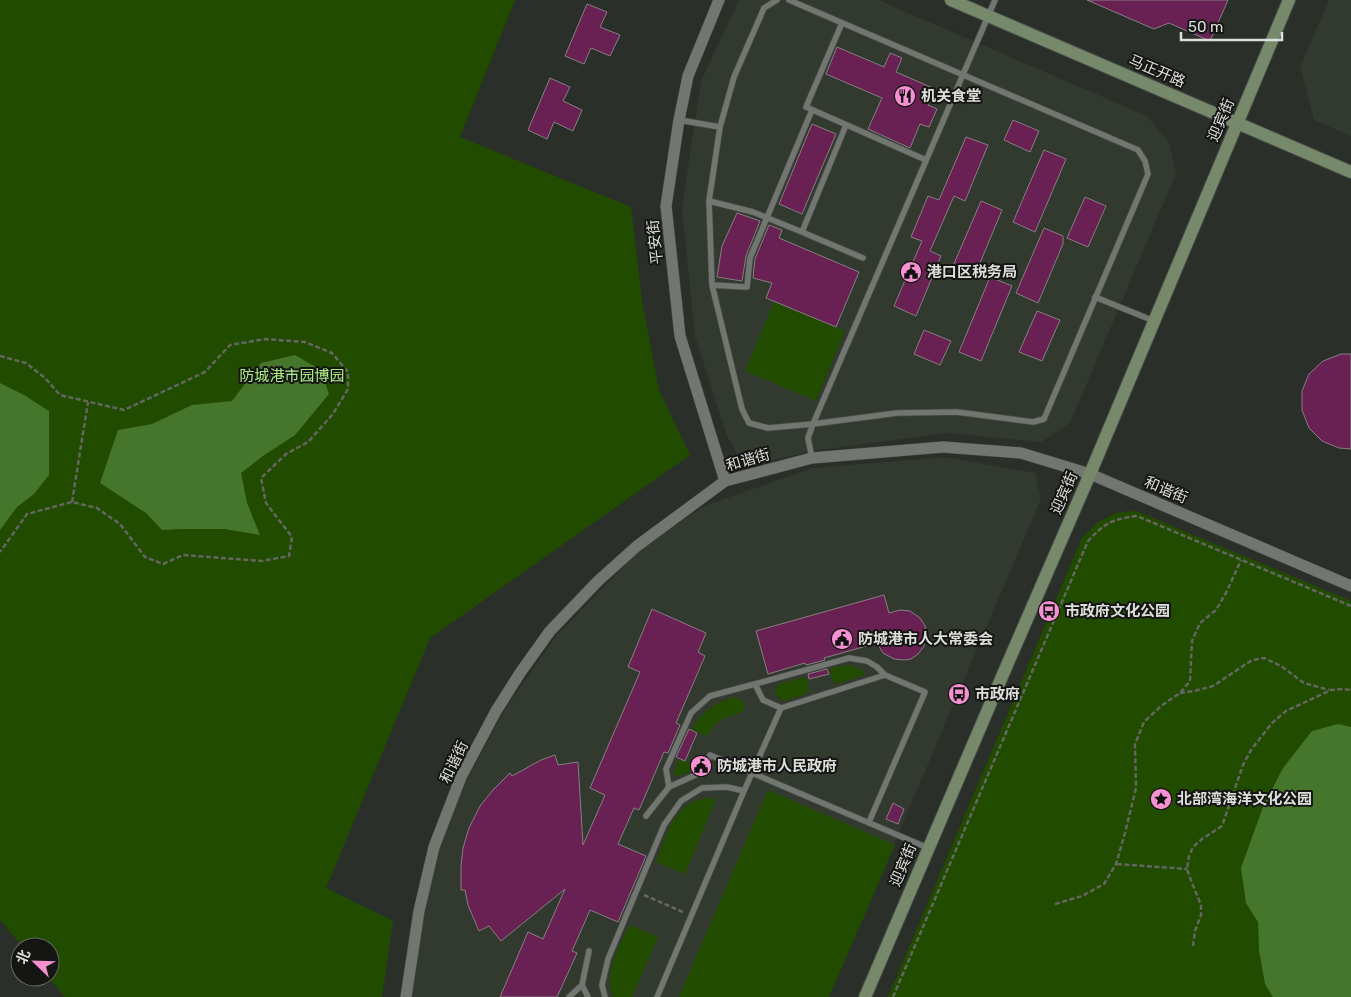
<svg xmlns="http://www.w3.org/2000/svg" width="1351" height="997" font-family="Rubik,'Noto Sans SC',sans-serif">
<rect width="100%" height="100%" fill="#2b2f29"/>
<path fill="#32392e" d="M739,0H878L1147,116L1169,142L1176,174L1070,423L1041,442L948,433L811,451L762,463L738,456L727,436L695,336L682,208L701,81Z
M1329,0H1351V136L1314,120L1300,67Z
M944,457L1035,473L1041,499L829,997H411L414,952L444,823L505,709L556,636L640,550L704,506L813,468Z"/>
<path fill="#214c00" d="M0,0H515L460,137L631,207L642,301L659,390L690,455L430,638L326,888L393,921L382,997H65L48,977H50V947H23L0,920Z
M774,302L845,331L816,401L745,371Z
M1136,511L1351,601V997H888L1082,538L1098,522L1116,513Z
M850,665L863,670L864,674L862,676L837,684L833,681L830,671L832,668Z
M804,677L807,679L809,688L806,694L784,701L777,697C775,692 774,688 779,684Z
M734,697L743,701C748,715 734,714 725,718C717,721 712,728 707,735L706,736L693,730L692,729C702,711 715,703 734,697Z
M681,759L695,766L693,770L679,776L675,775L674,771L679,760Z
M768,790L895,845L829,997H679Z
M707,798L716,799L685,874L656,862C668,833 672,803 707,798Z
M629,925L658,937L632,997H613C603,971 619,948 629,925Z"/>
<path fill="#46752c" d="M295,355L321,370L329,394L295,435L263,456L241,473L247,503L260,535L224,529H180L162,530L146,513L100,483L118,430L152,424L192,405L232,401L261,363Z
M0,383L24,395L49,411V475L34,494L17,507L0,530Z
M1338,724L1351,727V997H1273L1265,984L1259,950L1258,922L1246,903L1241,868L1263,807L1283,768L1312,731Z"/>
<path fill="#682152" stroke="#867f83" d="M1087,0H1228L1210,41L1169,23L1154,29Z
M587,4L607,12L600,27L620,35L610,56L591,48L584,64L565,56Z
M837,47L884,67L890,53L902,58L896,72L935,89L928,105L937,109L929,127L920,124L910,148L868,129L882,98L826,74Z
M550,78L570,87L563,101L582,110L573,131L554,122L547,139L528,130Z
M1013,120L1039,131L1030,152L1004,140Z
M812,124L836,134L802,214L779,204Z
M966,137L988,145L965,201L954,196L930,251L941,256L916,316L894,306L922,241L911,237L928,196L939,200Z
M1044,150L1066,159L1035,232L1013,222Z
M1085,197L1106,206L1088,247L1067,238Z
M981,201L1002,210L975,275L953,266Z
M737,213L760,221L746,256L742,281L717,277L722,246Z
M769,225L782,230L779,238L859,272L836,327L766,298L772,283L753,278L755,259Z
M1044,228L1063,236V244L1038,303L1016,293Z
M990,277L1012,286L981,361L959,352Z
M1037,311L1060,320L1042,361L1019,352Z
M924,330L951,341L940,365L914,354Z
M1341,354H1351V449L1339,448L1322,441L1309,428L1302,410V391L1309,374L1323,361Z
M884,595L889,613L900,610L910,611L920,618L925,626L926,636L924,646L918,654L911,659L904,660L894,659L883,653L877,643L824,658L825,660L806,665L805,663L768,674L756,631Z
M652,609L706,633L698,652L705,656L676,723L680,725L668,753L664,752L639,810L634,808L618,844L646,856L618,922L590,910L572,951L577,953L557,997H500L528,932L543,939L565,889L501,941L489,926L479,931L468,905L465,890H461V866L463,848L469,828L480,806L493,790L510,773L512,776L541,760L555,755L558,765L578,762L583,845L605,795L590,788L640,672L628,667Z
M827,669L829,674L809,679L808,674Z
M689,729L697,733L685,761L676,757Z
M893,803L904,809L898,824L886,819Z"/>
<g fill="none" stroke-linecap="round" stroke-linejoin="round">
<g stroke="#484b47" stroke-width="7">
<path id="lane" d="M777,0L764,8L734,77L720,127L709,201L712,285L742,409L749,423L768,428L813,424L897,413L957,412L1033,422L1044,419L1148,174L1145,161L1138,150L789,0
M842,23L806,107L926,160
M679,120L720,127
M709,201L753,212L802,232L846,125
M802,232L863,258
M712,285L747,287L750,258L812,110
M1095,297L1154,321
M812,458L808,438L813,424L995,0
M755,684L849,658L867,661L877,667L885,675
M669,787L666,769L691,713L710,696L755,684L763,700L781,708
M646,816L669,787L702,772L710,755L928,848
M569,997L582,985
M588,997L582,985L589,951
M605,997L602,985L608,959L664,825L681,801L702,788L727,787L744,791
M657,997L744,791L781,708L885,675L925,692L869,822"/>
</g>
<g stroke="#484b47" stroke-width="12">
<path id="street" d="M719,0L688,76L679,120L666,206L680,336L725,481
M406,997L419,911L434,847L461,777L496,711L520,673L550,631L598,581L637,546L725,481L812,458L943,447L1021,453L1090,474L1351,586"/>
</g>
<g stroke="#484b47" stroke-width="14">
<path id="secondary" d="M951,0L1351,172
M865,997L1004,672L1090,474L1289,0"/>
</g>
<path stroke="#636661" stroke-width="2.5" stroke-dasharray="5 2.5" stroke-linecap="butt" d="M0,356L26,363L45,378L60,395L124,410L205,372L230,345L265,339L305,342L332,353L348,372V389L333,414L308,442L286,454L261,478L266,503L292,537L289,556L262,561L183,555L163,564L145,557L120,524L97,508L72,502L27,514L0,552
M72,502L88,402
M1180,693L1194,691L1213,686L1252,660L1264,658L1281,666L1304,683L1329,690
M1117,864L1187,869
M644,895L683,912
M1055,904L1082,896L1104,884L1116,864L1125,833L1136,788L1135,744L1144,722L1161,706L1180,693L1190,681L1192,641L1200,623L1216,610L1226,593L1241,560
M1193,946L1195,931L1201,915V905L1192,883L1187,869L1189,856L1193,847L1202,839L1222,826L1243,765L1251,750L1272,723L1286,711L1331,690L1342,689L1351,690
M893,997L1088,541C1105,523 1112,519 1137,516L1351,606"/>
<use href="#lane" stroke="#727670" stroke-width="5.5"/>
<use href="#street" stroke="#727670" stroke-width="11"/>
<use href="#secondary" stroke="#768a6b" stroke-width="12"/>
</g>
<defs>
<g id="restaurant-disc" transform="scale(1.125)"><circle r="9.5" fill="#f590d1" stroke="#151614"/><path d="M-5-6h1v4h1v-4h1v4h1v-4h1v5L-1.5 .5V6h-2V.5L-5-1ZM5-6V6H3V1.5H1.5Q1.5-4 5-6Z" fill="#111"/></g>
<g id="civic-disc" transform="scale(1.125)"><circle r="9.5" fill="#f590d1" stroke="#151614"/><path d="M-.6-6.5H3V-4.5H.6V-3L4-1V1h2V6H-6V1h2V-1L-.6-3ZM-1.2 2.5V6h2.4V2.5Z" fill="#111"/></g>
<g id="bus-disc" transform="scale(1.125)"><circle r="9.5" fill="#f590d1" stroke="#151614"/><path d="M-5-6H5V4H4V6H2V4H-2V6H-4V4H-5ZM-3.5-4V0h7V-4ZM-3.5 1.2v1.5H-2V1.2ZM2 1.2v1.5H3.5V1.2Z" fill="#111"/></g>
<g id="sight-disc" transform="scale(1.125)"><circle r="9.5" fill="#f590d1" stroke="#151614"/><path d="M0-6L1.8-2.2L6-1.7L2.9 1.2L3.7 5.4L0 3.3L-3.7 5.4L-2.9 1.2L-6-1.7L-1.8-2.2Z" fill="#111"/></g>
</defs>
<g fill-rule="evenodd">
<use href="#restaurant-disc" x="905" y="96"/>
<use href="#civic-disc" x="911" y="272"/>
<use href="#bus-disc" x="1049" y="611"/>
<use href="#civic-disc" x="842" y="639"/>
<use href="#bus-disc" x="959" y="694"/>
<use href="#civic-disc" x="701" y="766"/>
<use href="#sight-disc" x="1161" y="799"/>
</g>
<g text-anchor="middle" stroke-width="4" stroke-linejoin="round" paint-order="stroke">
<g font-size="15" fill="#dddfdc" stroke="#151614">
<text transform="translate(1157 71) rotate(23)" y="5">马正开路</text>
<text transform="translate(1221 120) rotate(-67)" y="5">迎宾街</text>
<text transform="translate(655 242) rotate(-96)" y="5">平安街</text>
<text transform="translate(748 460) rotate(-16)" y="5">和谐街</text>
<text transform="translate(1166 490) rotate(23)" y="5">和谐街</text>
<text transform="translate(1064 493) rotate(-66)" y="5">迎宾街</text>
<text transform="translate(454 762) rotate(-64)" y="5">和谐街</text>
<text transform="translate(903 865) rotate(-67)" y="5">迎宾街</text>
</g>
<g font-size="15" font-weight="bold" fill="#dddfdc" stroke="#151614" text-anchor="start">
<text x="921" y="101">机关食堂</text>
<text x="927" y="277">港口区税务局</text>
<text x="1065" y="616">市政府文化公园</text>
<text x="858" y="644">防城港市人大常委会</text>
<text x="975" y="699">市政府</text>
<text x="717" y="771">防城港市人民政府</text>
<text x="1177" y="804">北部湾海洋文化公园</text>
</g>
<g font-size="15" fill="#abee8a" stroke="#151614">
<text x="292" y="381">防城港市园博园</text>
</g>
</g>
<g transform="translate(35 962) rotate(293)"><circle r="24" fill="#151614" stroke="#656664"/>
<path d="M0-4L9 19L0 12L-9 19Z" fill="#f590d1"/>
<text y="-8" font-size="14" font-weight="bold" text-anchor="middle" fill="#dddfdc">北</text>
</g>
<path d="M1181 32v8h101v-8" fill="none" stroke="#dddfdc" stroke-width="2.5"/>
<text x="1188" y="32" font-size="15" fill="#dddfdc" stroke="#151614" stroke-width="4" paint-order="stroke">50 m</text>
</svg>
